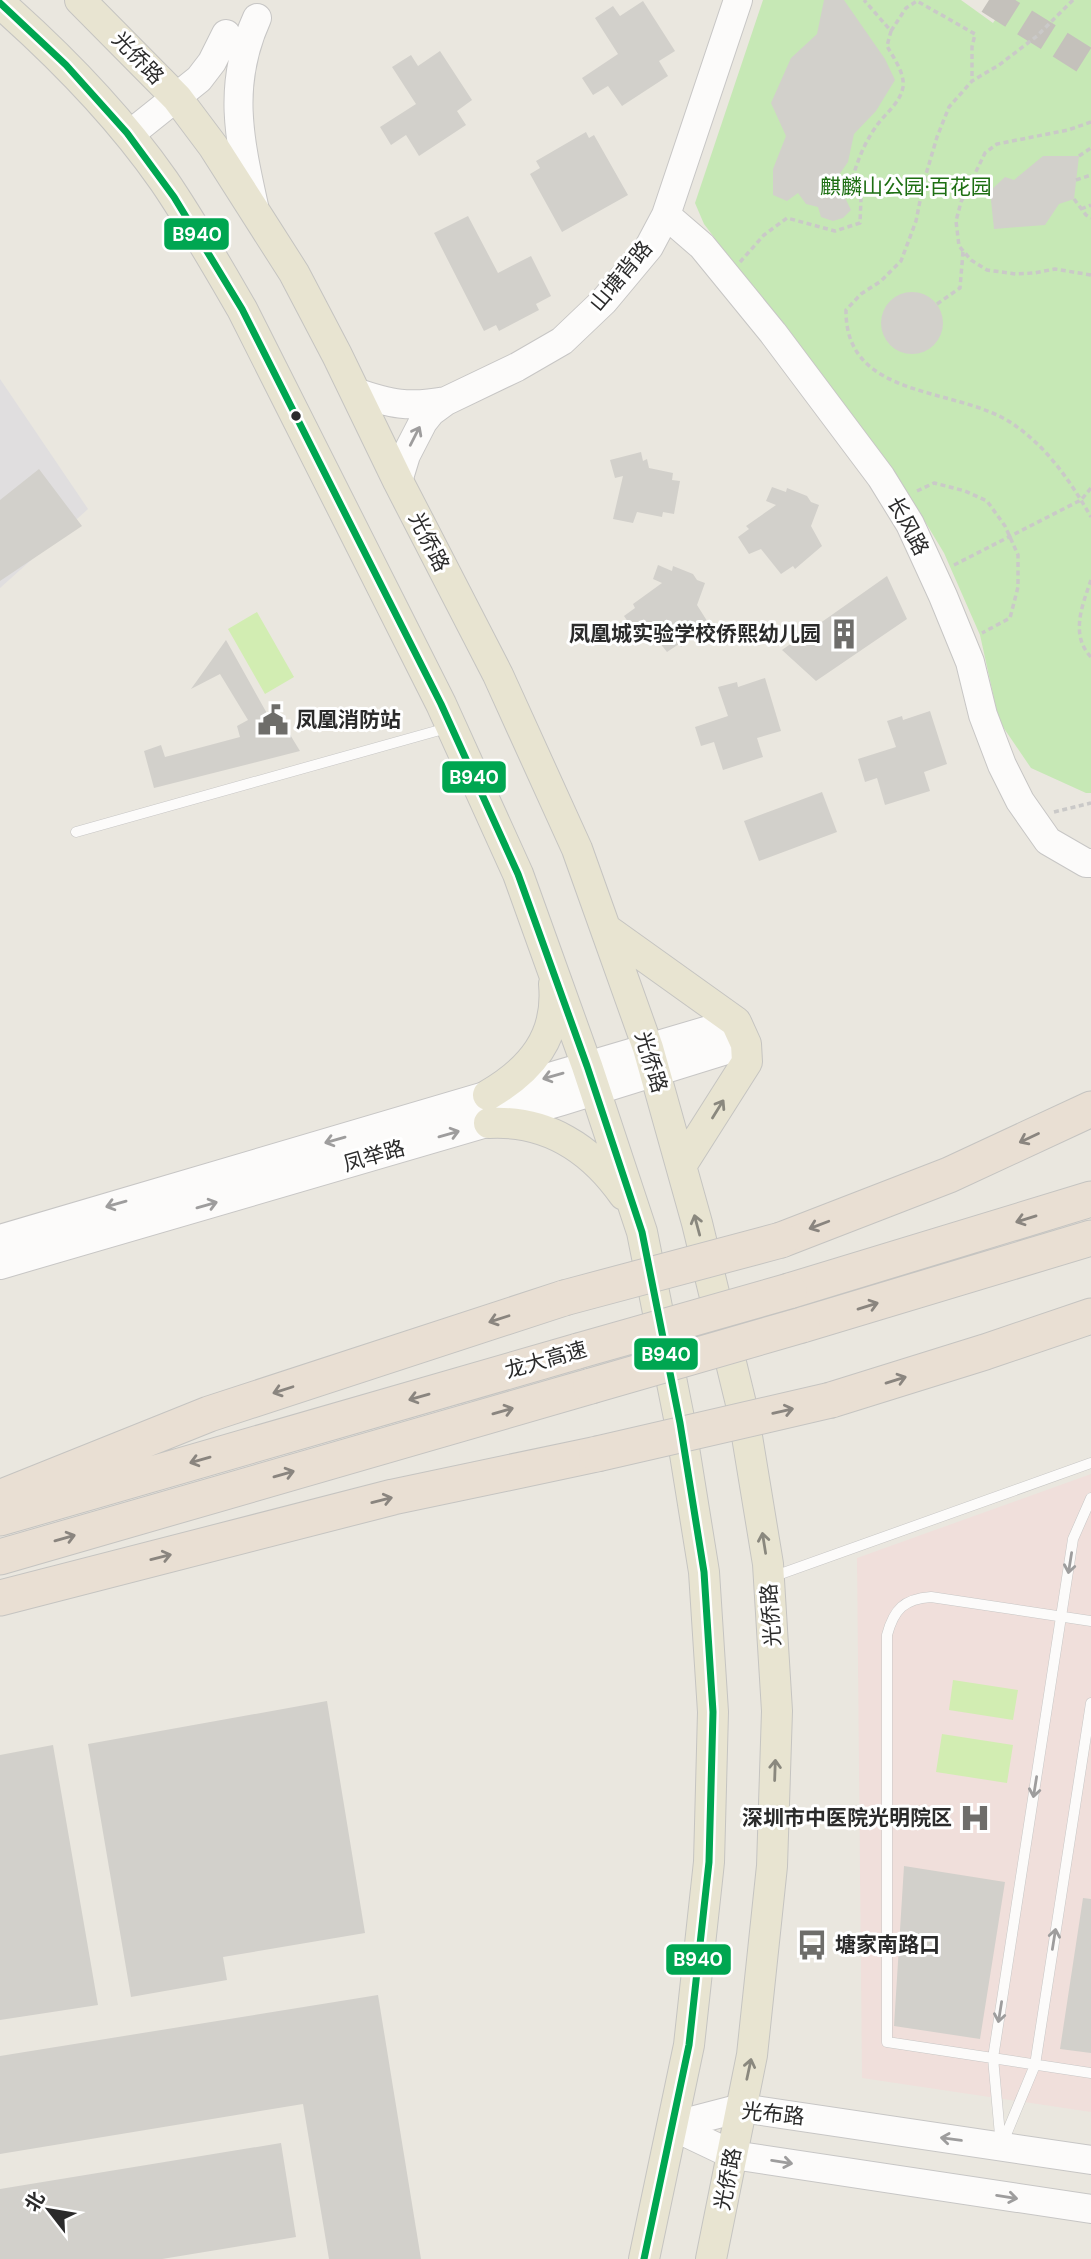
<svg xmlns="http://www.w3.org/2000/svg" width="1091" height="2259" font-family="'DM Sans','Noto Sans SC',sans-serif">
<rect width="100%" height="100%" fill="#eae7df"/>
<path fill="#e0dedf" d="M0,379L88,509L0,588Z"/>
<path fill="#f0dfdb" d="M1091,1474V2112L862,2078L857,1558Z"/>
<path fill="#c6e8b5" d="M763,0H961L993,23L1008,0H1091V793H1086L1031,768L999,721L980,635L944,553L906,490L704,224L695,203Z"/>
<path fill="#d2edb2" d="M257,612L294,677L265,694L228,629Z
M953,1680L1018,1690L1013,1720L949,1710Z
M942,1734L1013,1745L1007,1783L936,1772Z"/>
<path fill="#d2d0cb" d="M824,0H844L885,59L895,80L876,111L854,134L848,162L836,179L851,210L843,218L833,221L821,217L818,207L806,204L798,193L787,201L773,195V169L786,136L771,103L791,58L817,34Z
M643,1L675,51L659,61L668,76L622,106L608,86L593,95L582,78L618,54L595,18L613,6L620,16Z
M440,51L472,100L457,111L466,125L419,156L406,135L391,145L380,127L416,104L392,67L411,55L418,66Z
M586,132L589,138L594,135L628,195L562,232L530,174L540,168L536,161Z
M1043,156H1079L1074,199L1059,204L1045,225L994,229L990,191L1005,177L1014,180Z
M468,216L498,273L531,256L551,296L536,304L539,310L499,331L496,325L484,331L434,233Z
M881 323a31 31 0 1 1 62 0a31 31 0 1 1-62 0Z
M641,452L643,461L647,459L649,468L673,473L672,480L680,481L674,514L663,512L662,517L637,512L633,523L613,519L623,476L615,478L610,460Z
M39,469L82,526L0,581V500Z
M772,487L786,492L787,488L807,496L811,502L819,505L811,526L822,546L795,569L793,566L781,574L761,549L749,554L738,537L749,529L746,526L776,505L766,501Z
M658,565L672,571L673,566L693,574L697,580L705,583L697,605L709,624L681,647L679,644L667,652L647,627L643,629L642,627L635,632L624,616L635,608L633,604L662,583L653,579Z
M887,576L907,619L816,681L782,650Z
M226,640L269,717L278,715L300,751L154,788L144,751L161,745L165,757L240,737L237,726L248,720L220,674L191,689Z
M765,678L781,731L757,738L763,757L723,770L714,742L701,746L695,727L728,716L718,687L737,682L738,687Z
M930,711L947,764L924,772L930,791L885,805L877,778L865,782L858,759L896,747L887,721L902,716L903,720Z
M822,792L837,832L759,861L744,821Z
M327,1701L365,1933L223,1957L227,1980L131,1997L88,1744Z
M53,1745L98,2005L0,2020V1755Z
M904,1866L1005,1882L980,2039L894,2026Z
M1083,1898L1091,1899V2053L1060,2049Z
M378,1995L421,2259H329L303,2104L0,2154V2056Z
M281,2143L296,2237L162,2259H0V2189Z"/>
<g fill="none" stroke-linecap="round" stroke-linejoin="round">
<path stroke="#c4c1bb" stroke-width="28" stroke-dasharray="28 14" stroke-linecap="butt" d="M989,0L1091,64"/>
<g stroke="#c7c6c5" stroke-width="11">
<path id="lane" d="M76,832L447,728
M772,1577L1091,1463
M1091,1621L931,1597C904,1599 894,1609 887,1635V2042L1091,2073
M1003,2142L1035,2065L1091,1703
M1001,2146L993,2058L1073,1539L1091,1498"/>
</g>
<g stroke="#c7c6c5" stroke-width="30">
<path id="secondary" d="M129,135L199,79L212,62L226,34
M254,206C239,138 227,84 257,18
M666,215L702,246L773,333L881,477L910,524L943,596L970,662L983,715L1002,765L1020,801L1048,841L1086,863H1091
M355,392C391,404 408,408 446,401
M398,481L406,455L423,422L431,412L446,401L517,367L562,341L604,301L649,247L666,215L738,0
M0,1239L736,1022
M0,1265L562,1101L746,1044
M672,2126L733,2155L1091,2209
M672,2126L741,2108L1091,2160"/>
</g>
<g stroke="#c5c4c1" stroke-width="32">
<path id="primary" d="M80,0L177,98L213,146L294,273L337,355L398,481L498,675L577,849L648,1048L697,1223L743,1412L768,1564L777,1711L772,1866L752,2055L711,2259
M0,3C60,56 118,115 164,181C192,222 217,266 242,309L441,704L518,874L587,1066L642,1232L680,1423L704,1572L713,1712L709,1862L689,2045L644,2259
M606,929L736,1022L746,1044L747,1062L681,1166
M488,1095C531,1070 559,1037 554,984
M489,1123C546,1120 591,1148 624,1195"/>
</g>
<g stroke="#c5c4c1" stroke-width="37">
<path id="highway" d="M781,1240L949,1175L1091,1109
M789,1291L1091,1199
M802,1325L1091,1238
M831,1400L985,1352L1091,1316
M7,1495L209,1414L564,1298
M0,1518L578,1351
M0,1557L591,1386
M0,1598L393,1497L597,1454"/>
</g>
<path stroke="#cac9c8" stroke-width="3.5" stroke-dasharray="5 3.5" stroke-linecap="butt" d="M1073,0L1037,36L999,65L972,81L949,107L937,137L924,181L916,221L901,261L881,281L861,294L846,310C845,401 958,386 1013,424C1047,447 1071,482 1091,517
M891,31L906,8L917,1L975,34L972,47V81
M1091,122L1068,130L997,144L985,153L961,202L956,221L959,246L971,260L987,270L1016,274L1034,273L1055,269L1091,275
M1079,156L1091,148
M1076,180L1091,175
M1074,199L1086,215L1091,218
M1081,209L1091,205
M740,262L764,235L787,218L835,231L860,223L861,199L852,179C858,160 864,144 875,128C884,114 900,104 903,87C905,73 893,57 887,46L891,31L864,0
M937,304L960,288L963,252
M917,491L934,483L965,491L987,501L1005,526L1018,555V587L1010,618L982,633
M954,565L1081,500L1091,488
M1091,580C1082,606 1070,635 1091,657
M1054,812L1091,803"/>
<use href="#lane" stroke="#fcfbfa" stroke-width="10"/>
<use href="#secondary" stroke="#fcfbfa" stroke-width="28"/>
<use href="#primary" stroke="#e8e4d1" stroke-width="30"/>
<use href="#highway" stroke="#e9dfd3" stroke-width="35"/>
<g stroke="#c5c4c1" stroke-width="37" stroke-linecap="butt">
<path id="highway-bridge" d="M564,1298L781,1240
M578,1351L789,1291
M591,1386L802,1325
M597,1454L831,1400"/>
</g>
<use href="#highway-bridge" stroke="#e9dfd3" stroke-width="35"/>
<g stroke="#fff" stroke-width="12">
<path id="bus-1" d="M0,3L66,65L127,133L174,197L242,309L441,704L518,874L587,1066L642,1232L680,1423L704,1572L713,1712L709,1862L689,2045L644,2259"/>
</g>
<use href="#bus-1" stroke="#00a651" stroke-width="7"/>
</g>
<defs><path id="oneway-shaft" d="M-6 0H5M1.5-3L5.5 0L1.5 3" fill="none" stroke-width="1.6" stroke-linecap="round" stroke-linejoin="round" transform="scale(1.75)"/></defs>
<g stroke="#9e9d9d">
<use href="#oneway-shaft" transform="translate(415 436) rotate(-63)"/>
<use href="#oneway-shaft" transform="translate(553 1076) rotate(164)"/>
<use href="#oneway-shaft" transform="translate(449 1134) rotate(-16)"/>
<use href="#oneway-shaft" transform="translate(335 1140) rotate(164)"/>
<use href="#oneway-shaft" transform="translate(116 1204) rotate(164)"/>
<use href="#oneway-shaft" transform="translate(207 1205) rotate(-16)"/>
<use href="#oneway-shaft" transform="translate(1070 1563) rotate(99)"/>
<use href="#oneway-shaft" transform="translate(1035 1787) rotate(99)"/>
<use href="#oneway-shaft" transform="translate(1054 1939) rotate(-81)"/>
<use href="#oneway-shaft" transform="translate(1000 2012) rotate(99)"/>
<use href="#oneway-shaft" transform="translate(951 2139) rotate(-172)"/>
<use href="#oneway-shaft" transform="translate(782 2162) rotate(9)"/>
<use href="#oneway-shaft" transform="translate(1007 2197) rotate(9)"/>
</g>
<g stroke="#8a887e">
<use href="#oneway-shaft" transform="translate(718 1109) rotate(-58)"/>
<use href="#oneway-shaft" transform="translate(697 1225) rotate(-105)"/>
<use href="#oneway-shaft" transform="translate(764 1543) rotate(-99)"/>
<use href="#oneway-shaft" transform="translate(775 1770) rotate(-88)"/>
<use href="#oneway-shaft" transform="translate(749 2069) rotate(-78)"/>
</g>
<g stroke="#8a857f">
<use href="#oneway-shaft" transform="translate(1029 1138) rotate(155)"/>
<use href="#oneway-shaft" transform="translate(1026 1219) rotate(163)"/>
<use href="#oneway-shaft" transform="translate(819 1225) rotate(159)"/>
<use href="#oneway-shaft" transform="translate(868 1306) rotate(-17)"/>
<use href="#oneway-shaft" transform="translate(499 1319) rotate(162)"/>
<use href="#oneway-shaft" transform="translate(896 1380) rotate(-17)"/>
<use href="#oneway-shaft" transform="translate(283 1390) rotate(162)"/>
<use href="#oneway-shaft" transform="translate(419 1397) rotate(164)"/>
<use href="#oneway-shaft" transform="translate(503 1411) rotate(-16)"/>
<use href="#oneway-shaft" transform="translate(783 1411) rotate(-13)"/>
<use href="#oneway-shaft" transform="translate(200 1460) rotate(164)"/>
<use href="#oneway-shaft" transform="translate(284 1474) rotate(-16)"/>
<use href="#oneway-shaft" transform="translate(382 1500) rotate(-14)"/>
<use href="#oneway-shaft" transform="translate(65 1538) rotate(-16)"/>
<use href="#oneway-shaft" transform="translate(161 1557) rotate(-14)"/>
</g>
<defs>
<g id="building-bare" transform="scale(2.415)"><path d="M-4-6H4V6H1V3H-1V6H-4ZM-2.5-4.3h1.7v1.8h-1.7ZM.8-4.3h1.7v1.8H.8ZM-2.5-1h1.7V.8h-1.7ZM.8-1h1.7V.8H.8Z" fill="#6e6d6a" stroke="#fff" stroke-width="2.5" paint-order="stroke"/></g>
<g id="civic-bare" transform="scale(2.415)"><path d="M-.6-6.5H3V-4.5H.6V-3L4-1V1h2V6H-6V1h2V-1L-.6-3ZM-1.2 2.5V6h2.4V2.5Z" fill="#6e6d6a" stroke="#fff" stroke-width="2.5" paint-order="stroke"/></g>
<g id="hospital-bare" transform="scale(2.415)"><path d="M-5-5h3v3.5h4V-5h3V5h-3V1.5h-4V5h-3Z" fill="#6e6d6a" stroke="#fff" stroke-width="2.5" paint-order="stroke"/></g>
<g id="bus-bare" transform="scale(2.415)"><path d="M-5-6H5V4H4V6H2V4H-2V6H-4V4H-5ZM-3.5-4V0h7V-4ZM-3.5 1.2v1.5H-2V1.2ZM2 1.2v1.5H3.5V1.2Z" fill="#6e6d6a" stroke="#fff" stroke-width="2.5" paint-order="stroke"/></g>
</defs>
<g fill-rule="evenodd">
<use href="#building-bare" x="844" y="634"/>
<use href="#civic-bare" x="273" y="720"/>
<use href="#hospital-bare" x="975" y="1818"/>
<use href="#bus-bare" x="812" y="1945"/>
</g>
<circle fill="#2b2b2b" stroke="#fff" stroke-width="2.5" cx="296" cy="416" r="6"/>
<g text-anchor="middle" stroke-width="6" stroke-linejoin="round" paint-order="stroke">
<g font-size="21" fill="#2b2b2b" stroke="#fff">
<text transform="translate(138 58) rotate(46)" y="7">光侨路</text>
<text transform="translate(621 276) rotate(-50)" y="7">山塘背路</text>
<text transform="translate(908 526) rotate(62)" y="7">长风路</text>
<text transform="translate(429 542) rotate(63)" y="7">光侨路</text>
<text transform="translate(651 1062) rotate(73)" y="7">光侨路</text>
<text transform="translate(374 1156) rotate(-16)" y="7">凤举路</text>
<text transform="translate(546 1360) rotate(-16)" y="7">龙大高速</text>
<text transform="translate(771 1615) rotate(-94)" y="7">光侨路</text>
<text transform="translate(773 2114) rotate(6)" y="7">光布路</text>
<text transform="translate(728 2179) rotate(-79)" y="7">光侨路</text>
</g>
<g font-size="21" fill="#1e6f13" stroke="#fff">
<text x="906" y="194">麒麟山公园·百花园</text>
</g>
<g font-size="21" font-weight="bold" fill="#2b2b2b" stroke="#fff" text-anchor="end">
<text x="821" y="641">凤凰城实验学校侨熙幼儿园</text>
<text x="296" y="727" text-anchor="start">凤凰消防站</text>
<text x="952" y="1825">深圳市中医院光明院区</text>
<text x="835" y="1952" text-anchor="start">塘家南路口</text>
</g>
</g>
<g stroke="#fff" stroke-width="2.5">
<rect x="163" y="217" width="67" height="34" rx="7" fill="#00a651"/>
<rect x="441" y="760" width="66" height="34" rx="7" fill="#00a651"/>
<rect x="633" y="1337" width="66" height="34" rx="7" fill="#00a651"/>
<rect x="665" y="1943" width="67" height="33" rx="7" fill="#00a651"/>
</g>
<g font-size="19" text-anchor="middle" font-weight="bold" fill="#fff">
<text x="197" y="241">B940</text>
<text x="474" y="784">B940</text>
<text x="666" y="1361">B940</text>
<text x="698" y="1966">B940</text>
</g>
<g transform="translate(49 2210) rotate(301)" stroke="#ffffff" stroke-width="5" paint-order="stroke">
<path d="M0-5L12 26L0 18L-12 26Z" fill="#2b2b2b"/>
<text y="-10" font-size="19" font-weight="bold" text-anchor="middle" fill="#2b2b2b">北</text>
</g>
</svg>
